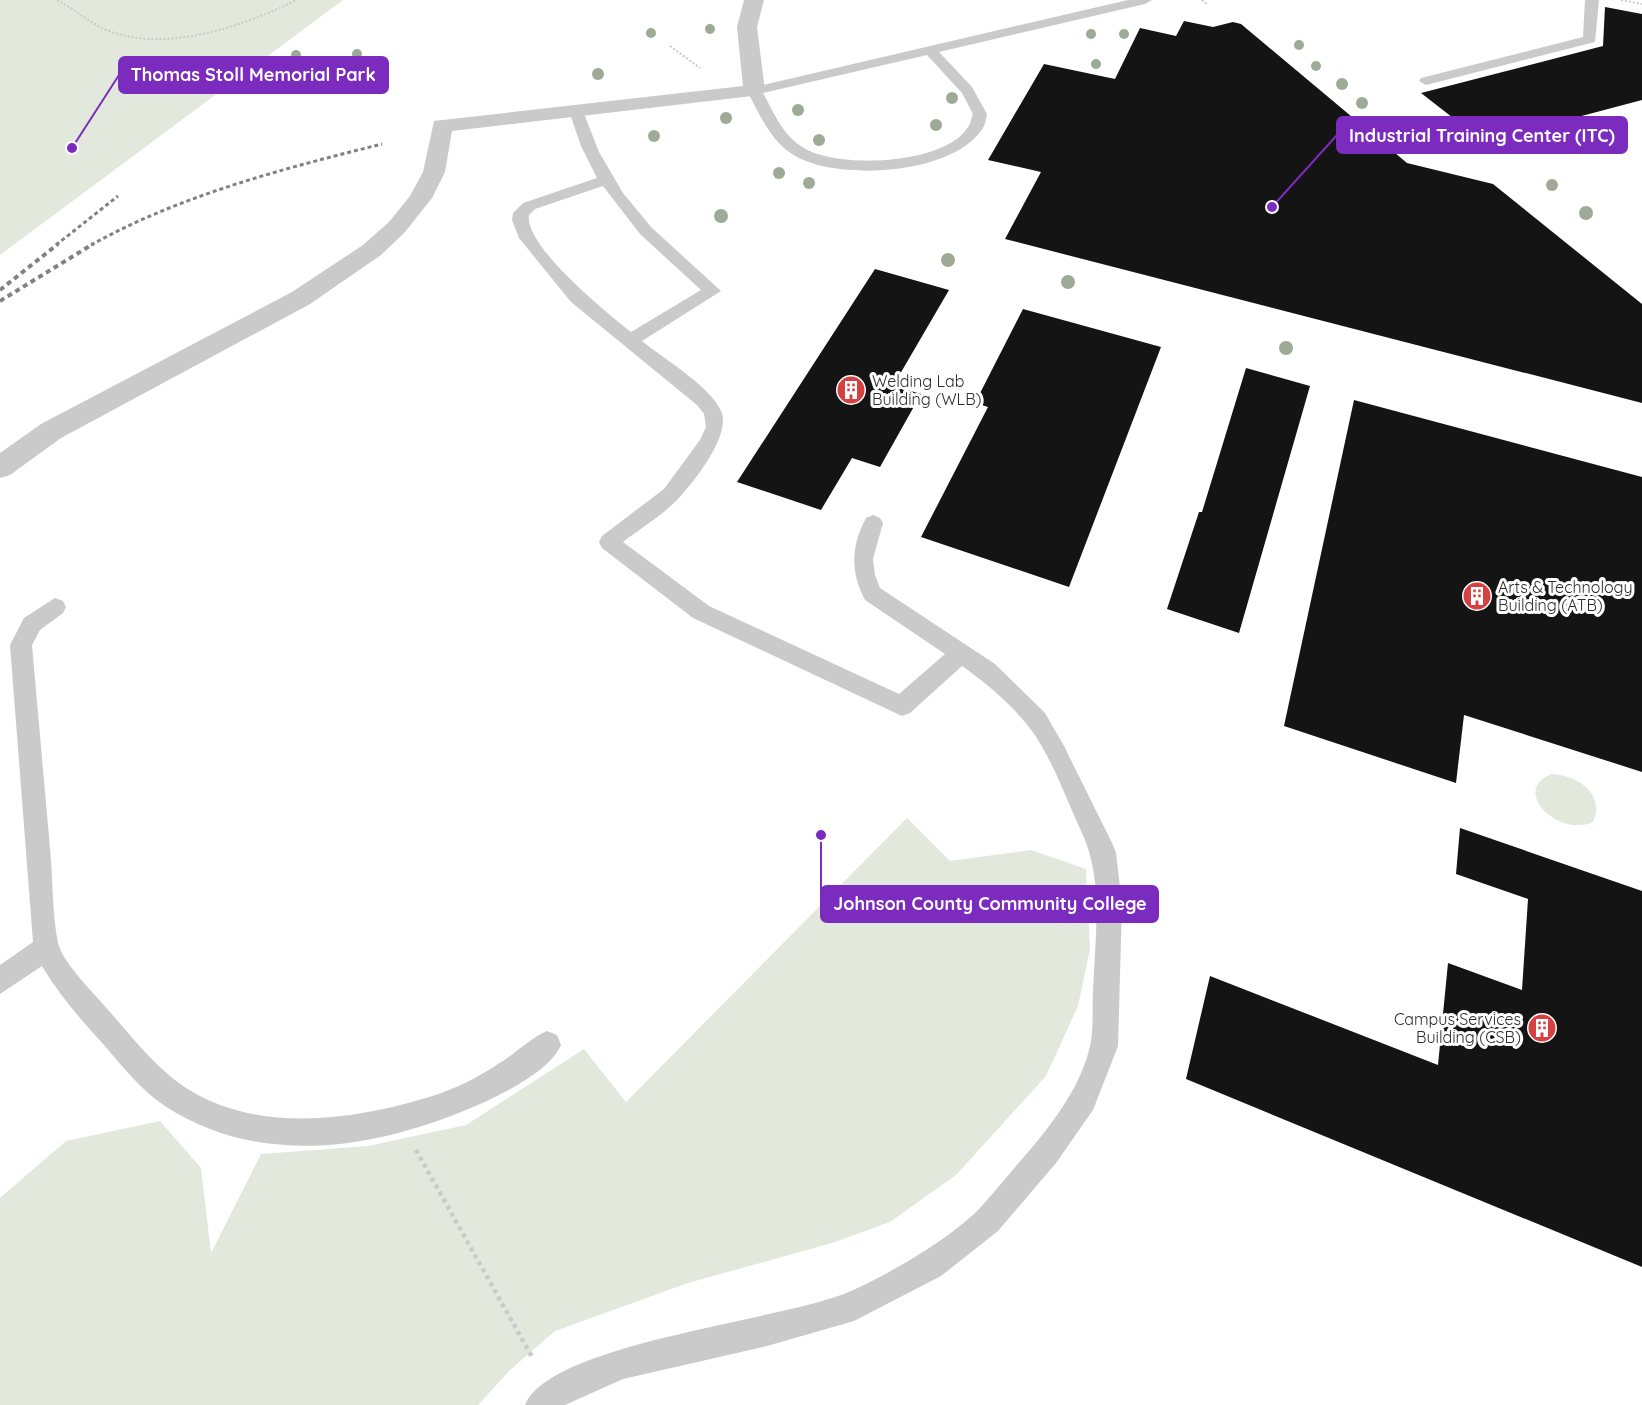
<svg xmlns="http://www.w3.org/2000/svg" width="1642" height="1405" font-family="Quicksand,sans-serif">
<rect width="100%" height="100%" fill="#fff"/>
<path fill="#e2e9dc" d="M0,0H343L0,255Z
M1552,774C1578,775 1606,795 1593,822C1557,838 1510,789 1552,774Z
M907,818L950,861L1031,850L1086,869L1090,949L1078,1006L1046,1076L956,1175L890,1222L832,1243L688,1283L555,1331L510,1370L478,1405H0V1198L66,1141L160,1121L201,1168L211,1253L261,1154L368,1146L466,1125L584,1049L626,1102Z"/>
<path fill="#141414" d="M1605,7L1642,14V100L1484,142L1421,93L1603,46Z
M1184,21L1213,27L1233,22L1241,24L1407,163L1493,184L1642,304V403L1005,239L1041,172L988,160L1044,64L1115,79L1140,28L1176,36Z
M875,269L949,290L893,386L921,394L880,467L852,458L821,510L737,482Z
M1023,309L1161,347L1069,587L921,537L988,407L975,403Z
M1246,368L1310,386L1239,633L1167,609L1199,512H1202Z
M1354,400L1642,477V772L1464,715L1456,783L1284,726Z
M1460,828L1642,891V1267L1186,1079L1210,976L1438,1065L1448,963L1522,990L1528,899L1456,874Z"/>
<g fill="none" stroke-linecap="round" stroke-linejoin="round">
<path stroke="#cacaca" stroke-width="2" stroke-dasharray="2 2" stroke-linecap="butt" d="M57,0C75,9 90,24 109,31C168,53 243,26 297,0
M1202,0L1208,5
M1621,0L1642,4
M670,46L700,68"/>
<path stroke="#cacaca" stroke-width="4.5" stroke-dasharray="4 4" stroke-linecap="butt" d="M416,1150L532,1357"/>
<path fill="#cacaca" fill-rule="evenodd" d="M1128,0H1152L1145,4L939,52L972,87L987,114C986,120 985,126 981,131C949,175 835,182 792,154C770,140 759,113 747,91L754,87ZM927,55L962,93L973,114C971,118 971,124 968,127C945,165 838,169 804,148C783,136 774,113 763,93Z
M1585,0H1599L1595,42L1426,85L1419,81L1421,78L1583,37Z
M576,107L583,111L599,152L623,193L651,227L721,291L642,341C664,359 710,386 721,411C732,434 694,482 678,499C663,515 641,528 623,542L709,606L899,694L945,654L865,600C850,572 851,546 866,518L873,515L880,518L883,523L873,559L875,575L880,588L995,664L1045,713L1064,746L1113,845L1116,853L1122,904L1118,1046L1093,1110L1056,1163L998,1231L941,1276L854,1321L767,1346L623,1379L565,1405H525C551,1342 784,1321 851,1291C891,1273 948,1240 979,1209C992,1195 1004,1180 1016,1166C1046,1132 1080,1091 1090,1046C1094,1029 1092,1008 1093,990C1095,938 1104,880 1082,833C1066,799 1052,757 1029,727C1011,704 985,682 962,666L910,713L902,716L693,618L602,548L599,542L602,536L664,489L700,440L706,427L704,414L697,405L571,302L519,238L512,220L513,213L523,203L597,178L581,146L569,111ZM603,186L640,234L701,290L631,332C607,313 524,246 529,215L535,209Z
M55,598L63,601L66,607L63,613L40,630L32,645C38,713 44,781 50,848C53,879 52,913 58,943C63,964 96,995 110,1012C132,1037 155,1067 183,1086C255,1134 350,1121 429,1097C453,1090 477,1078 498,1064C515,1054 529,1039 547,1031L557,1035L561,1045C549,1074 489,1101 461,1112C365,1151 255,1165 165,1106C141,1090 122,1066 104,1045C81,1020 59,995 42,966L0,994V965L33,942L10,645L24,618Z"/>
<path fill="#cacaca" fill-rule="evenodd" d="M744,0H764L757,27L765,91L761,95L452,131L445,172L432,198L405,232L381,255L310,304L61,438L10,475L0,478V453L41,424L292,292L363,245L389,222L410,196L423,172L434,121L743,86L737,27Z"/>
<path stroke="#828282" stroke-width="3" stroke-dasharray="4 3" stroke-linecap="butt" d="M56,245L118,196
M91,245C181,195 282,169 382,144"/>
<path stroke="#828282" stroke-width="4" stroke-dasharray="5 4" stroke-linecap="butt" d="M0,290L58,244
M0,301L93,244"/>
</g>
<g fill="#9eaa95">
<circle cx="710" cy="29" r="5"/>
<circle cx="651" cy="33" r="5"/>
<circle cx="1091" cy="34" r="5"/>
<circle cx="1124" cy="34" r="5"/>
<circle cx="1299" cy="45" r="5"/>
<circle cx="357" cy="54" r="5"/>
<circle cx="296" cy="55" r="5"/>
<circle cx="1096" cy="64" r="5"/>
<circle cx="1316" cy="66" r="5"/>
<circle cx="598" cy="74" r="6"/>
<circle cx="1342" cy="84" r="6"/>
<circle cx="952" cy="98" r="6"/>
<circle cx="1362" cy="103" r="6"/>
<circle cx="798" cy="110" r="6"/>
<circle cx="726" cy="118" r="6"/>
<circle cx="936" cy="125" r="6"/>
<circle cx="654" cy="136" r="6"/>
<circle cx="819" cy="140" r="6"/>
<circle cx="779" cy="173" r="6"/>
<circle cx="809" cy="183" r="6"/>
<circle cx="1552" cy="185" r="6"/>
<circle cx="1586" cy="213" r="7"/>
<circle cx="721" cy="216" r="7"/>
<circle cx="948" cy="260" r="7"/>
<circle cx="1068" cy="282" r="7"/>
<circle cx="1286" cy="348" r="7"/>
</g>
<defs>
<g id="building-disc" transform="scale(1.5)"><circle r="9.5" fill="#d44140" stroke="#fff"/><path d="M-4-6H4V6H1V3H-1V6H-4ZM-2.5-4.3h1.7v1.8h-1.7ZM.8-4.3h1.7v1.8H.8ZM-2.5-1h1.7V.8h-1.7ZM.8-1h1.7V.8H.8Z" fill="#fff"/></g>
</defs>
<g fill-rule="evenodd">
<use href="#building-disc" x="851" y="390"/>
<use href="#building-disc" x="1477" y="596"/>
<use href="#building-disc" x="1542" y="1028"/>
</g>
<g text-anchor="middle" stroke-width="6" stroke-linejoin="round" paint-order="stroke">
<g font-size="16" fill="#2d2d2d" stroke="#fff" text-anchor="start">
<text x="872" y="387">Welding Lab<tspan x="872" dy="18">Building (WLB)</tspan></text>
<text x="1498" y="593">Arts &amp; Technology<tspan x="1498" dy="18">Building (ATB)</tspan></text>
<text x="1521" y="1025" text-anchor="end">Campus Services<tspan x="1521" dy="18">Building (CSB)</tspan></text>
</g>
</g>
<path fill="none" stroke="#7b2cbf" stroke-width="2" d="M72 148L119 75M1272 207L1337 135M821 835L821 904"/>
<g fill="#7b2cbf" stroke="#fff" stroke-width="2">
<circle cx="72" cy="148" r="6"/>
<circle cx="1272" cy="207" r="6"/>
<circle cx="821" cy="835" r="6"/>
</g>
<g fill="#7b2cbf" stroke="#7b2cbf" stroke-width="2">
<rect x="119" y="57" width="269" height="36" rx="6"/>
<rect x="1337" y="117" width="290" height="36" rx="6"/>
<rect x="821" y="886" width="337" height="36" rx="6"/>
</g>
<g font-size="18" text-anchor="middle" font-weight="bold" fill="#fff">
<text x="253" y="81">Thomas Stoll Memorial Park</text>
<text x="1482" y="142">Industrial Training Center (ITC)</text>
<text x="990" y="910">Johnson County Community College</text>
</g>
</svg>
